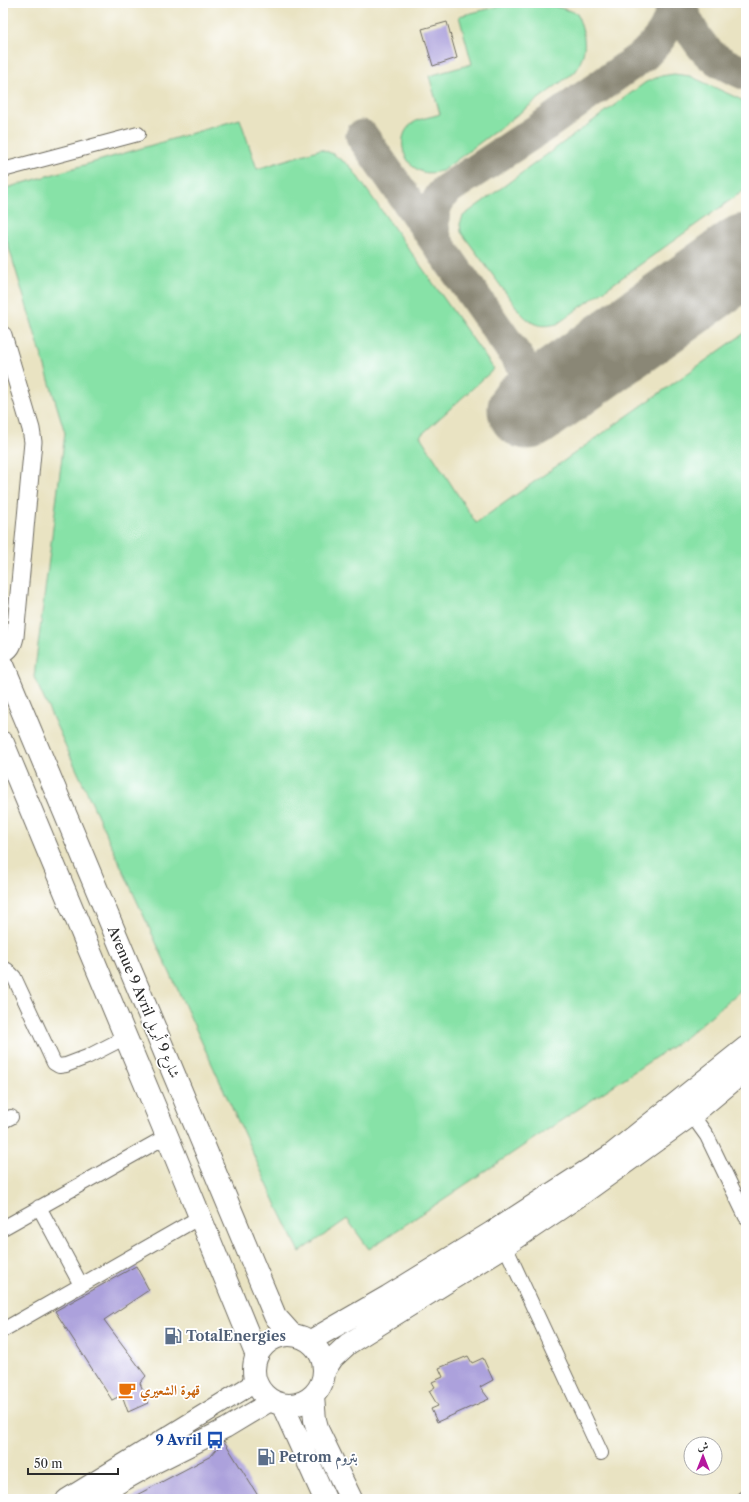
<svg xmlns="http://www.w3.org/2000/svg" width="749" height="1502" font-family="'Libre Caslon Text',Amiri,serif">
<rect width="100%" height="100%" fill="#fff"/>
<filter id="ink" filterUnits="userSpaceOnUse"><feTurbulence type="fractalNoise" baseFrequency=".025" numOctaves="2"/><feDisplacementMap in="SourceGraphic" scale="8" xChannelSelector="R" yChannelSelector="G"/><feConvolveMatrix kernelMatrix="1 2 1 2 8 2 1 2 1" color-interpolation-filters="sRGB"/></filter>
<filter id="wash" filterUnits="userSpaceOnUse"><feTurbulence type="fractalNoise" baseFrequency=".012" numOctaves="4" result="noise"/><feDisplacementMap in="SourceGraphic" scale="16" xChannelSelector="R" yChannelSelector="G"/><feGaussianBlur stdDeviation="0.9" result="paint"/><feColorMatrix in="noise" values="0 0 0 0 0 0 0 0 0 0 0 0 0 0 0 0 0 1.4 0 .05"/><feComposite in="paint" operator="in"/></filter>
<g filter="url(#wash)">
<rect width="100%" height="100%" fill="#e9e3c2"/>
<path fill="#87e2a7" stroke="#598669" d="M513,3H544L577,13C585,37 589,47 576,71L442,171C435,172 430,174 423,172C403,166 394,136 413,123C420,118 432,117 440,114L429,76L472,64L459,16Z
M674,74L690,76L746,102V189L557,324C539,328 532,325 520,312L461,232L460,224L463,216L646,82L661,76Z
M240,119L257,169L321,149L333,154L350,166L494,369L420,436L476,523L746,332V986L686,1037L369,1249L347,1219L300,1252L278,1208L34,677L65,433L3,228V189Z"/>
<g fill="none" stroke-linecap="round" stroke-linejoin="round">
<path stroke="#8a8776" stroke-width="33" d="M679,3C686,21 697,44 712,56C722,64 735,69 746,74
M362,136L545,397
M437,243C430,224 431,205 446,190L545,125L644,55C662,37 669,28 673,3"/>
<path stroke="#8a8776" stroke-width="81" d="M528,409L746,254"/>
</g>
<g id="blocks">
<path fill="#aca1dc" d="M447,22L457,58L433,66L422,29Z
M136,1266L149,1290L104,1320L146,1376L140,1383L148,1403L128,1412L122,1395L112,1400L55,1311Z
M468,1356L472,1363L483,1358L493,1380L480,1387L489,1399L437,1422L431,1409L438,1406L429,1391L435,1387L432,1382L443,1377L439,1368Z
M224,1441L260,1499H129L211,1456L222,1443Z"/>
</g>
</g>
<g filter="url(#ink)">
<use href="#blocks" fill-opacity="0" stroke="#6e6b60" stroke-width="1"/>
<g fill="none" stroke-linecap="round" stroke-linejoin="round">
<g stroke="#6e6b60" stroke-width="16">
<path id="minor" d="M3,170L138,134
M3,968L7,970L14,977L54,1063L59,1066L66,1065L87,1057L126,1037
M692,1115L707,1136L746,1217
M3,1121L11,1117
M39,1207L81,1285
M3,1228L167,1136
M505,1246L601,1453
M3,1330L200,1217
M743,1499L746,1497"/>
</g>
<g stroke="#6e6b60" stroke-width="19">
<path id="tertiary" d="M3,335L31,429L33,442L15,637C13,646 11,650 3,654"/>
</g>
<g stroke="#6e6b60" stroke-width="21">
<path id="secondary" d="M66,1499L256,1382
M92,1499L152,1465L226,1428L271,1401"/>
</g>
<g stroke="#6e6b60" stroke-width="23">
<path id="primary" d="M310,1341L388,1296L492,1232L611,1155L746,1047
M325,1370L333,1358L348,1344L505,1246L585,1192L692,1115L746,1070"/>
</g>
<g stroke="#6e6b60" stroke-width="24">
<path id="trunk" d="M3,665L275,1316L292,1335
M3,743L167,1136L257,1356
M254 1370a35 35 0 1 1 70 0a35 35 0 1 1-70 0Z
M313,1397L315,1420L318,1431L351,1499
M283,1406L325,1499"/>
</g>
<use href="#minor" stroke="#fff" stroke-width="14"/>
<use href="#tertiary" stroke="#fff" stroke-width="17"/>
<use href="#secondary" stroke="#fff" stroke-width="19"/>
<use href="#primary" stroke="#fff" stroke-width="21"/>
<use href="#trunk" stroke="#fff" stroke-width="22"/>
</g>
</g>
<defs>
<g id="fuel-bare" transform="scale(1.38)"><path d="M-5.5-6h7V0h2V4h1.3V-2.5L3-4.5l.8-.8L6-3V5H2.5V1h-1V6h-7ZM-4.2-4.7v3.2H.2V-4.7Z" fill="#5c6f8a" stroke="#fff" stroke-width="2.5" paint-order="stroke"/></g>
<g id="cafe-bare" transform="scale(1.38)"><path d="M-5.5-4.5H6V0H3Q3 3.5 0 3.5H-2.5Q-5.5 3.5-5.5 0ZM3-3.2v2h1.7v-2ZM-6 4.5H4V6H-6Z" fill="#e8710a" stroke="#fff" stroke-width="2.5" paint-order="stroke"/></g>
<g id="bus-bare" transform="scale(1.38)"><path d="M-5-6H5V4H4V6H2V4H-2V6H-4V4H-5ZM-3.5-4V0h7V-4ZM-3.5 1.2v1.5H-2V1.2ZM2 1.2v1.5H3.5V1.2Z" fill="#1a4fb4" stroke="#fff" stroke-width="2.5" paint-order="stroke"/></g>
</defs>
<g fill-rule="evenodd">
<use href="#fuel-bare" x="173" y="1336"/>
<use href="#cafe-bare" x="127" y="1390"/>
<use href="#bus-bare" x="215" y="1440"/>
<use href="#fuel-bare" x="266" y="1457"/>
</g>
<g text-anchor="middle" stroke-width="3.5" stroke-linejoin="round" paint-order="stroke">
<g font-size="14" fill="#2b2b2b" stroke="#fff">
<text transform="translate(144 1002) rotate(67)" y="5">Avenue 9 Avril شارع 9 أبريل</text>
</g>
<g font-size="14" font-weight="bold" fill="#4e5e75" stroke="#fff" text-anchor="start">
<text x="186" y="1341">TotalEnergies</text>
<text x="279" y="1462">Petrom بتروم</text>
</g>
<g font-size="14" font-weight="bold" fill="#c56008" stroke="#fff" text-anchor="start">
<text x="140" y="1395">قهوة الشعيري</text>
</g>
<g font-size="14" font-weight="bold" fill="#164399" stroke="#fff" text-anchor="end">
<text x="202" y="1445">9 Avril</text>
</g>
</g>
<rect width="749" height="1502" fill="none" stroke="#fff" stroke-width="16"/>
<g transform="translate(703 1456)"><circle r="19" fill="#ffffff" stroke="#aaaaaa"/>
<path d="M0-3L7 15L0 10L-7 15Z" fill="#b5179e"/>
<text y="-6" font-size="11" font-weight="bold" text-anchor="middle" fill="#2b2b2b">ش</text>
</g>
<path d="M28 1468v6h90v-6" fill="none" stroke="#2b2b2b" stroke-width="2"/>
<text x="34" y="1468" font-size="12" fill="#2b2b2b" stroke="#ffffff" stroke-width="3" paint-order="stroke">50 m</text>
</svg>
